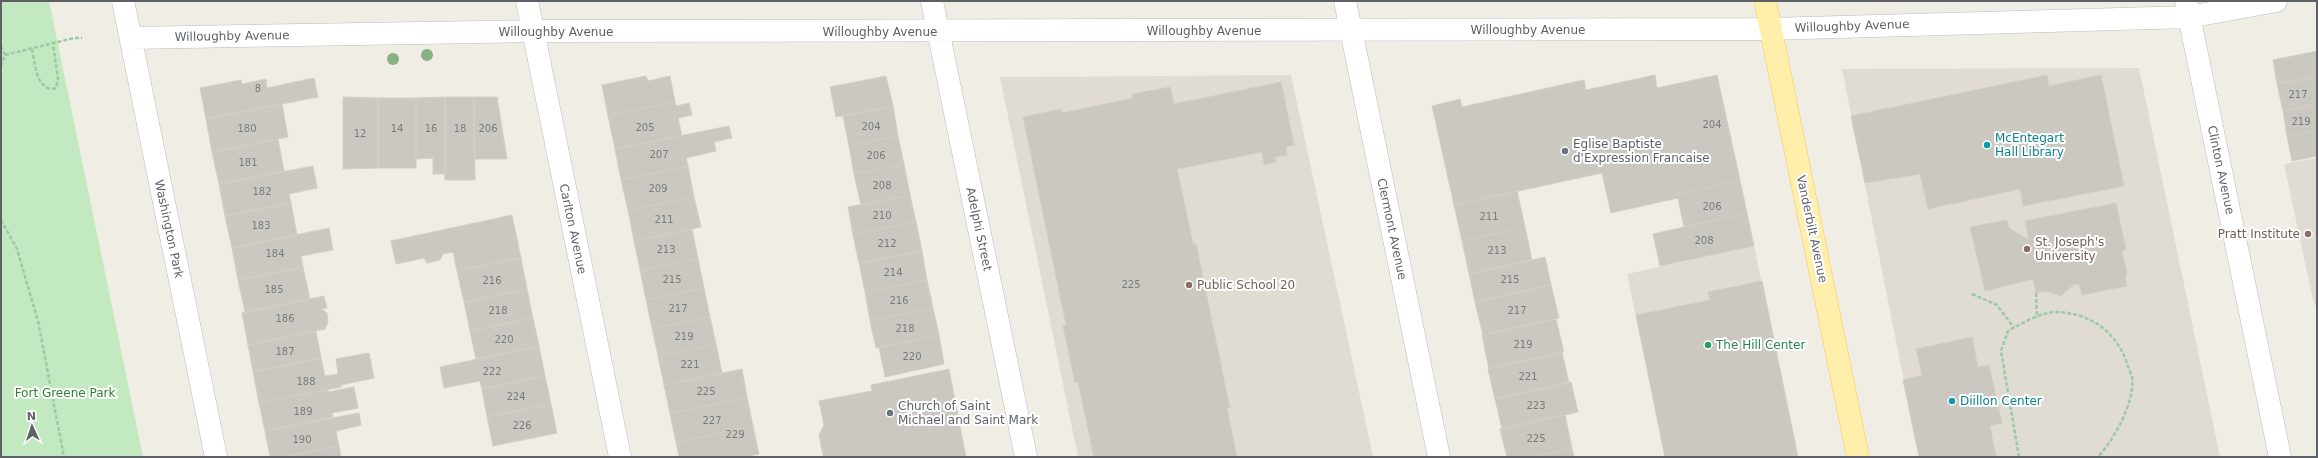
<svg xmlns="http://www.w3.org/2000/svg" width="2318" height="458" font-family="'DejaVu Sans',sans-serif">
<rect width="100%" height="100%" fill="#f0ede5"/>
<path fill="#e0dcd3" d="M2139,68L2220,457H1919L1842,69Z
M1291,75L1373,457H1078L1000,77Z
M2317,158V305H2314L2284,164Z
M1754,246L1798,457H1665L1627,274Z"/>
<path fill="#c2e9c0" d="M1,1H49L143,457H1Z"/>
<path fill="#cbc8c2" stroke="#d5cfc3" d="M2317,51V77L2277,84L2273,60Z
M1655,75L1657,88L1717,75L1740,180L1677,194L1678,198L1611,213L1602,173L1454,205L1432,106L1460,99L1462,107L1584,80L1586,90Z
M2047,75L2049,86L2101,75L2124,186L2023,206L2020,189L1928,209L1920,174L1865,183L1851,116Z
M646,76L648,81L670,76L675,102L608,116L602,85Z
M886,76L893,106L836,117L830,87Z
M2317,77V104L2283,111L2277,84Z
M314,78L318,97L206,119L200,88L241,80L242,84L266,79L267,88Z
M1281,82L1294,145L1286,147L1287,155L1275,157L1276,162L1264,165L1262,152L1177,169L1193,244L1196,243L1228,399L1230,408H1227L1237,457H1094L1078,382L1075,383L1063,326L1066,325L1023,117L1061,109L1062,113L1133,98L1132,94L1170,87L1174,104Z
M343,97L378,98V168L343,169Z
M445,97V174H433V158L416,159V98Z
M445,97H474L475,180H445Z
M474,97H497L507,159H474Z
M378,98H416V168H378Z
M675,102L676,106L689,103L692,115L678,118L682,136L615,149L608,116Z
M282,104L288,137L212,152L206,119Z
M2317,104V131L2287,136L2283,111Z
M893,106L898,136L849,146L843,116Z
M729,126L732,138L714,142L716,151L686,158L688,166L621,180L615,149Z
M2317,131V156L2292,161L2287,136Z
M898,136L904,164L854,174L849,146Z
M278,139L284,171L219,184L212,152Z
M904,164L910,195L861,205L854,174Z
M313,166L317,188L289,194L291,203L225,216L219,184Z
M688,166L694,197L628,210L621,180Z
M1740,180L1747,213L1684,227L1677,194Z
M1517,191L1525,227L1462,241L1454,205Z
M910,195L916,222L853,235L848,207Z
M694,197L701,227L634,241L628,210Z
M291,203L297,235L232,248L225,216Z
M2116,203L2126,250L2122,251L2127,274L2125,275L2127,286L2082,295L2079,284L2073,285L2061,296L2046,291L2036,293L2033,279L1985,291L1970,227L2007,220L2009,228L2029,240L2025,221Z
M1747,213L1754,246L1660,266L1653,234Z
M512,215L521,258L457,271L453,252L443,254L440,260L427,263L424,258L396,264L391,241Z
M916,222L922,251L859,263L853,235Z
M1525,227L1532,260L1469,274L1462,241Z
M329,228L333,250L301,256L303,267L238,280L232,248Z
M692,229L698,258L640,270L634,241Z
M922,251L927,280L865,292L859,263Z
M1545,257L1551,285L1475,302L1469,274Z
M521,258L527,289L464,302L457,271Z
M698,258L704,288L646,300L640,270Z
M303,267L310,299L245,312L238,280Z
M927,280L933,308L870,321L865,292Z
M1762,281L1798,457H1665L1636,315L1710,300L1708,292Z
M1551,285L1559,318L1483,335L1475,302Z
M704,288L710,317L652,328L646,300Z
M527,289L533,318L470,331L464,302Z
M324,296L327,308L321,309L327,313L328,322L325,329L248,345L242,313Z
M933,308L939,335L876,348L870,321Z
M710,317L716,344L658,356L652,328Z
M533,318L539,346L476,359L470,331Z
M1556,319L1564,352L1489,369L1482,335Z
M316,331L321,358L253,372L248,345Z
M939,335L944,364L885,377L879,347Z
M1972,337L1978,367L1989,365L2002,423L1990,426L1996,457H1919L1903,380L1922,375L1916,349Z
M716,344L722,373L664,385L658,356Z
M539,346L545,376L482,389L480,381L444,388L440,367Z
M1562,352L1569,383L1495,399L1488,369Z
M369,353L374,378L341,385V387L259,403L253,372L321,358L325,376L338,374L336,359Z
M742,369L747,397L670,414L664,385Z
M949,369L966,457H826L823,455L819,435L824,425L819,401L872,391L871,385Z
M545,376L551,404L487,417L482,389Z
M1571,382L1578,412L1502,429L1495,399Z
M354,387L358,408L332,413L333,417L265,431L259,403L328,389V392Z
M747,397L753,426L676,442L670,414Z
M551,404L557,433L493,446L487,417Z
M359,413L361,425L336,431L339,446L284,457H270L265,431Z
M1565,415L1572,448L1530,457H1507L1500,429Z
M753,426L759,454L744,457H679L676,442Z
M339,446L341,457H284Z
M1572,448L1574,457H1530Z"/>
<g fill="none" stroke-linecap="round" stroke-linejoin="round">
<g stroke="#b8bbc0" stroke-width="23">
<path id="minor" d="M123,1L216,457
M527,1L620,457
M932,1L1026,457
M1345,1L1439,457
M2186,1L2280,457
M131,38L533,31L1770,29L2189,17L2276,1"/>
</g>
<g stroke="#f9c655" stroke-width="23">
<path id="major" d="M1765,1L1858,457"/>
</g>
<path stroke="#99cba5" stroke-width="2.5" stroke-dasharray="4 2" stroke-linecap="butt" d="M1,46L5,55L1,66
M32,49C35,62 35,87 52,89L56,88L58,79L53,44
M5,55L74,38H82
M1,220L17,249L38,321L64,457
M2036,293L2037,318
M1972,294L1997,305L2014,328
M2019,457L2001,351L2008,331C2020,324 2043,311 2058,312C2092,314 2116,332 2127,363C2128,368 2131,373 2132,377C2135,403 2114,439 2098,457"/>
<use href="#minor" stroke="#fff" stroke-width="22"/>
<use href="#major" stroke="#ffefab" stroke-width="22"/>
</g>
<g fill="#86b381">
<circle cx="427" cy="55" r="6"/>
<circle cx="393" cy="59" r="6"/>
</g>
<g fill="#0f9aa8" stroke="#fff" stroke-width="1.5">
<circle cx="1987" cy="145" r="4"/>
<circle cx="1952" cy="401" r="4"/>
</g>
<g fill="#6b7280" stroke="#fff" stroke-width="1.5">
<circle cx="1565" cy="151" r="4"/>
<circle cx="890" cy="413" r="4"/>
</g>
<g fill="#8d6e63" stroke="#fff" stroke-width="1.5">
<circle cx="2308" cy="234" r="4"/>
<circle cx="2027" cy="249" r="4"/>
<circle cx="1189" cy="285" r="4"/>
</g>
<circle fill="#2e9e5b" stroke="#fff" stroke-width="1.5" cx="1708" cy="345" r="4"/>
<g text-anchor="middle" stroke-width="4" stroke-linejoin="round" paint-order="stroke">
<g font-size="10" fill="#787b7d">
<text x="258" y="92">8</text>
<text x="2298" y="98">217</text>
<text x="2301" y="125">219</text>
<text x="1712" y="128">204</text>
<text x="871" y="130">204</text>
<text x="645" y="131">205</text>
<text x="247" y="132">180</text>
<text x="397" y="132">14</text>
<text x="431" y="132">16</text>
<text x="460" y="132">18</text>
<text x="488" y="132">206</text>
<text x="360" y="137">12</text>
<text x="659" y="158">207</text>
<text x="876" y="159">206</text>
<text x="248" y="166">181</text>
<text x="882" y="189">208</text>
<text x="658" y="192">209</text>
<text x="262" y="195">182</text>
<text x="1712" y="210">206</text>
<text x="882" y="219">210</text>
<text x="1489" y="220">211</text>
<text x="664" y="223">211</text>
<text x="261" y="229">183</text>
<text x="1704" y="244">208</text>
<text x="887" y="247">212</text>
<text x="666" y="253">213</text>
<text x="1497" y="254">213</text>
<text x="275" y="257">184</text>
<text x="893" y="276">214</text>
<text x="672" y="283">215</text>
<text x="1510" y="283">215</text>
<text x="492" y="284">216</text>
<text x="1131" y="288">225</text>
<text x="274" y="293">185</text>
<text x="899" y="304">216</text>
<text x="678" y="312">217</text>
<text x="498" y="314">218</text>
<text x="1517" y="314">217</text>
<text x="285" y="322">186</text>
<text x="905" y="332">218</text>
<text x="684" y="340">219</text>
<text x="504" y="343">220</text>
<text x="1523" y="348">219</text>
<text x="285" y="355">187</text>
<text x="912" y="360">220</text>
<text x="690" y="368">221</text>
<text x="492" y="375">222</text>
<text x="1528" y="380">221</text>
<text x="306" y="385">188</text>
<text x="706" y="395">225</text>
<text x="516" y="400">224</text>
<text x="1536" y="409">223</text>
<text x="303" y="415">189</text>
<text x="712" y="424">227</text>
<text x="522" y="429">226</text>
<text x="735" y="438">229</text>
<text x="1536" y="442">225</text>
<text x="302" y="443">190</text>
</g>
<g font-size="12" fill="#5d6166" stroke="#fff">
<text transform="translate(1852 26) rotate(-2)" y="4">Willoughby Avenue</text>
<text x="1528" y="34">Willoughby Avenue</text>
<text x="1204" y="35">Willoughby Avenue</text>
<text x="556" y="36">Willoughby Avenue</text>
<text x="880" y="36">Willoughby Avenue</text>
<text transform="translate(232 36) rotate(-1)" y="4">Willoughby Avenue</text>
<text transform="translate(2221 170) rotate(78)" y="4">Clinton Avenue</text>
<text transform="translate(169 229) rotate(78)" y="4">Washington Park</text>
<text transform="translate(573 229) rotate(78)" y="4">Carlton Avenue</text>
<text transform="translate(979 229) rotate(78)" y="4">Adelphi Street</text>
<text transform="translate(1392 229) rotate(78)" y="4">Clermont Avenue</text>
<text transform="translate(1812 229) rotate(78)" y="4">Vanderbilt Avenue</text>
</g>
<g font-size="12" fill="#0d838f" stroke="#fff" text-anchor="start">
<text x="1995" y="142">McEntegart<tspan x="1995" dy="14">Hall Library</tspan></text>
<text x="1960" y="405">Diillon Center</text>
</g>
<g font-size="12" fill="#5b616d" stroke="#fff" text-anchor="start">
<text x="1573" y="148">Eglise Baptiste<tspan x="1573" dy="14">d'Expression Francaise</tspan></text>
<text x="898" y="410">Church of Saint<tspan x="898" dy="14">Michael and Saint Mark</tspan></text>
</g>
<g font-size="12" fill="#785e54" stroke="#fff" text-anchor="start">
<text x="2300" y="238" text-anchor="end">Pratt Institute</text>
<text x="2035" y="246">St. Joseph's<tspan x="2035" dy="14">University</tspan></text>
<text x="1197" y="289">Public School 20</text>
</g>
<g font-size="12" fill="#27864d" stroke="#fff" text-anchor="start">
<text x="1716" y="349">The Hill Center</text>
</g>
<g font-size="12" fill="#2f8330" stroke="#fff">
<text x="65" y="397">Fort Greene Park</text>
</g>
</g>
<rect width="2318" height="458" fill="none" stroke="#5d6166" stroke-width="4"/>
<g transform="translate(32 426) rotate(357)" stroke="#ffffff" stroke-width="3" paint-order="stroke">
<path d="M0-3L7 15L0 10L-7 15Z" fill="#5d6166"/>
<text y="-6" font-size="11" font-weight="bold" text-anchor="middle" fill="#5d6166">N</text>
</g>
</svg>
